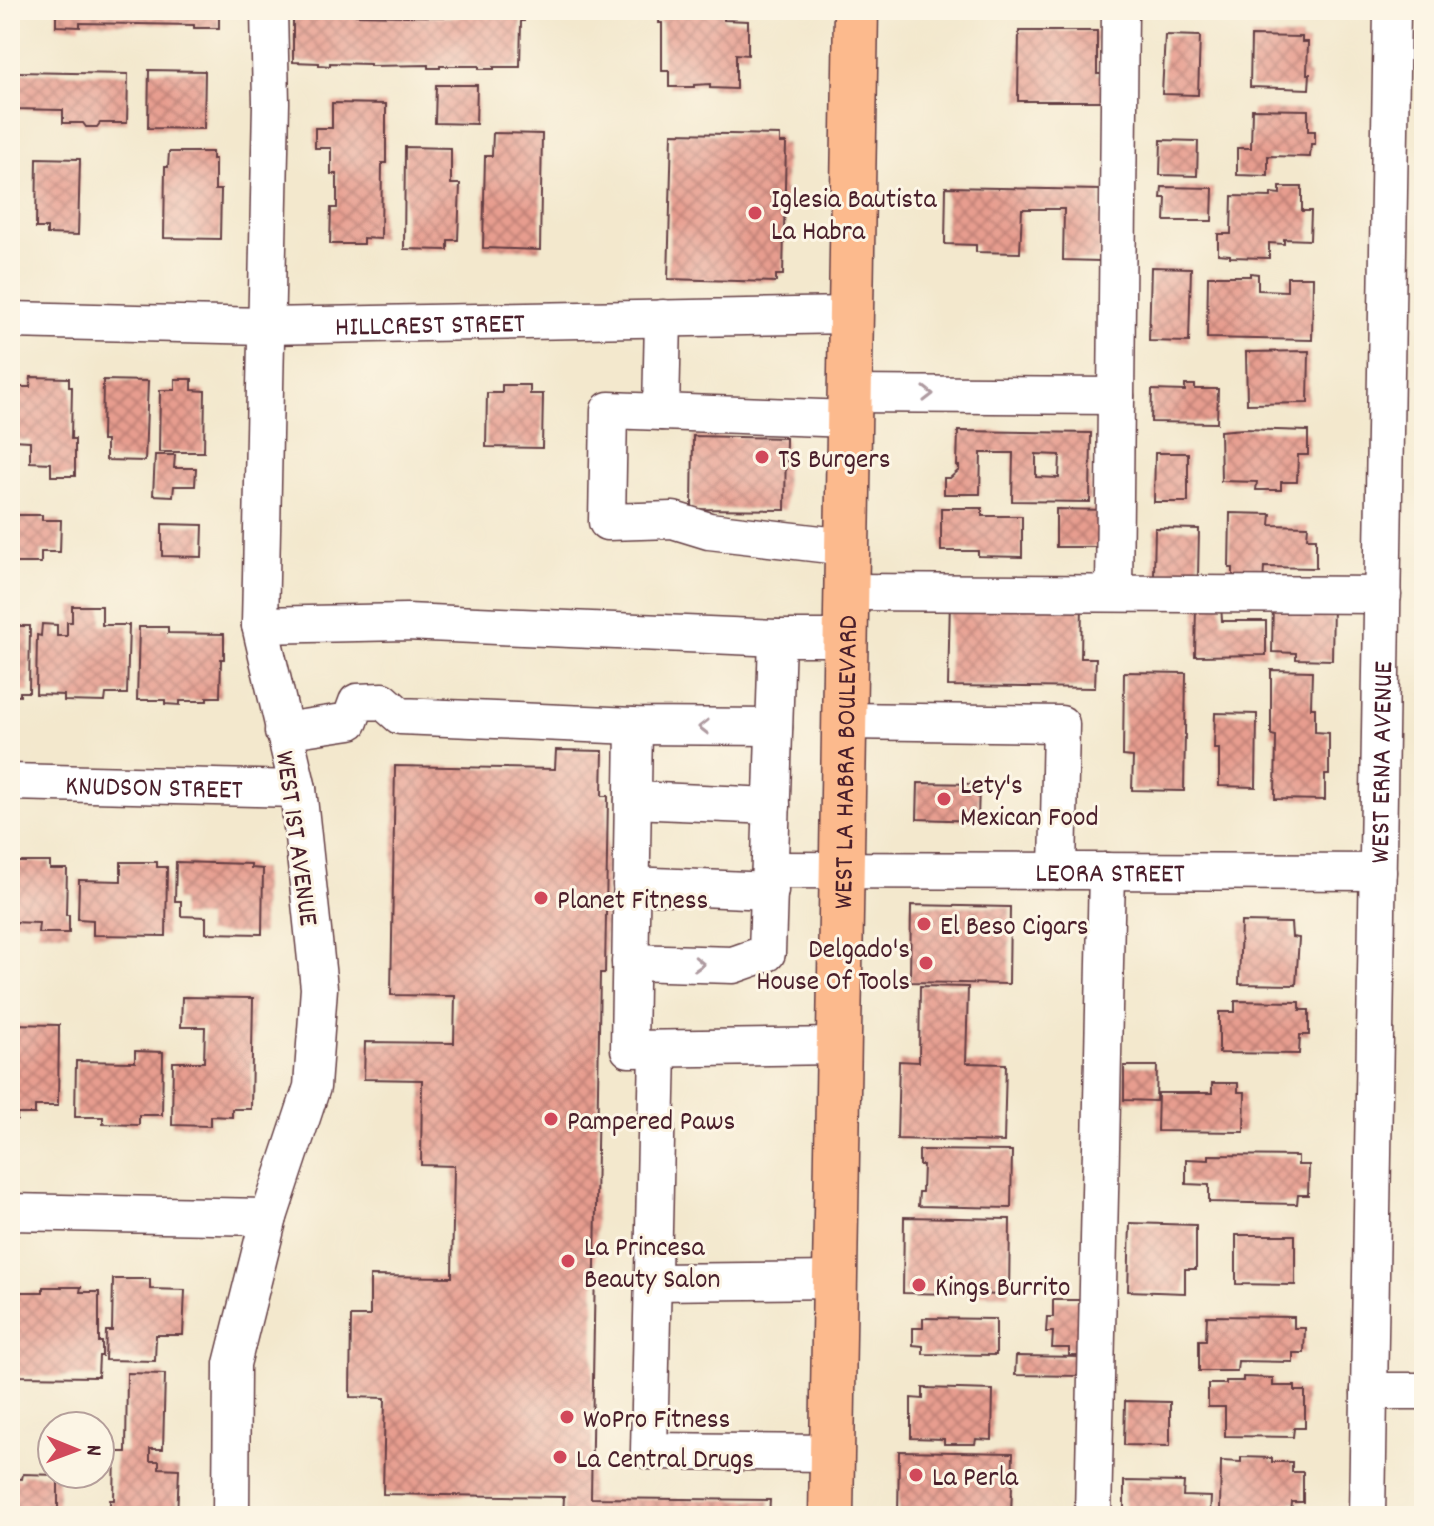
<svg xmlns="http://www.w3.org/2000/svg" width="1434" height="1526" font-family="Dekko,sans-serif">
<defs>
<pattern id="building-cross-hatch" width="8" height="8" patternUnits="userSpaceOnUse" patternTransform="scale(2)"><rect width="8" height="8" fill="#e79d8f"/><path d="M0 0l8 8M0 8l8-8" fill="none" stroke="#bd7f75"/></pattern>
</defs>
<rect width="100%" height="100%" fill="#fcf5e5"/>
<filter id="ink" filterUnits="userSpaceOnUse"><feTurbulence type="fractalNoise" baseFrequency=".0125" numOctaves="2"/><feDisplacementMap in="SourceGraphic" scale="16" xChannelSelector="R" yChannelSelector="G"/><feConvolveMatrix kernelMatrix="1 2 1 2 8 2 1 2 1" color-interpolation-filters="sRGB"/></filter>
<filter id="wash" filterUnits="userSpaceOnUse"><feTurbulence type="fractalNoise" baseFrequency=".006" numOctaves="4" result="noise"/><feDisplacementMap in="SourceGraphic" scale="32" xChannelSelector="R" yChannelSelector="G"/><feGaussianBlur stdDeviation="1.8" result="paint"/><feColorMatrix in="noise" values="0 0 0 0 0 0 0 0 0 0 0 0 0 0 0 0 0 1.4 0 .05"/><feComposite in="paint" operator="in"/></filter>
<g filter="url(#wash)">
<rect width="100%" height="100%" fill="#f3e8cd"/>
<g id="blocks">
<path fill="url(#building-cross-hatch)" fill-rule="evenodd" d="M56,10H219V28H194V25L80,23V27L56,26Z
M291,10H356V15L459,17L460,10H524V21H521L520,67H494V69H479V66H440V68H428V65L370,66V64L330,63V66L319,65V63L293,62V15H291Z
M660,10H724V20L748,21V55L736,54V89L710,88V84L694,85V87H669V71H662V23H659Z
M1019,31H1097V74H1104L1117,101H1018Z
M1165,35L1200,36L1198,95L1162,94Z
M1251,36L1302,37V42H1308L1307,74H1310L1309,89L1250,87Z
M149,70L205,71L204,129L148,128Z
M15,72L128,74L127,123H100L97,127H86L83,123H63V110L14,109Z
M436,85H477L476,124L435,123Z
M332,103L386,104V163H382L381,239L363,238V244H330L331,208H337V174H331V148H315V128H332Z
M1252,109L1308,110V131H1315V144H1311L1310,157L1268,156V176L1237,175V148H1251Z
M493,133L542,134L540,250L483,248L485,156H492Z
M672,133L780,135V143H786L783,275H776V282L668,279Z
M1161,140L1198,141L1197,176L1160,175Z
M405,147L451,148V184H460L458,240H448V250L404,249Z
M169,152H212V159H215V190H221L220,239L164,238L165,167H168Z
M37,158L80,159L78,235L47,234V228H36Z
M946,187L1101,190L1100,261L1063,260L1064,209H1022L1020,253L976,252V245L945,244Z
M1162,187L1213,188L1212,221H1165L1166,198H1161Z
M1280,187H1302V211H1311L1310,240L1284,239V244L1269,243V258L1230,257V255L1218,254V234H1231L1232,196L1271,197V193L1280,194Z
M1151,267L1191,268L1189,342L1149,341Z
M1250,273L1258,274V290L1287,291V277H1313L1312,340L1207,338L1208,276H1250Z
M1309,351L1308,403L1247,404L1246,352Z
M31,377L69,378V387H72L71,439H75V476H51V463L30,462V441L13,440L14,387H30Z
M175,379H192V390L205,391L204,452H159L160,390H175Z
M103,380L148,381L145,461L106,460V441H102Z
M502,385H530V394H543L542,448L486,447L487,393H502Z
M1185,385H1195V389H1218L1217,423L1151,422L1152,390L1185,391Z
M1244,429L1308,431V455H1298L1297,482H1281V490H1256L1257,482L1221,481L1220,431Z
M958,431L1091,433L1090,502L1012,501L1013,453H981L980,494H944V478H950L959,470V466H957ZM1036,454L1060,455L1059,478L1036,477Z
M693,436L786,438L785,510L692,509Z
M1155,453H1188V502H1154Z
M155,455H175L174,468H196L195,486H174L173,496L153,495Z
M941,508H982V516H1022V557L978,556V551H941Z
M1056,509L1107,510L1106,547H1056Z
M1230,513L1271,514L1270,525L1308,526L1307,538H1316V568L1264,567L1263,585L1233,584V568H1229Z
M10,515H42V520H61L60,552H41V563H10Z
M162,524L203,525L202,557L162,556Z
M1155,528L1199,529L1198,577L1154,576Z
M950,600L1082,603L1081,658H1096L1095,688L948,686Z
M1273,603L1333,604L1332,660L1296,659V653L1272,652Z
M1221,604L1222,621H1266V655L1195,656L1196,605Z
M72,606H102V625H129L127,694H106L105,702L64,701V695L36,694L37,635L41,636L42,624L57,625V636H67V622H72Z
M10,626H30L29,692H20V696L10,695Z
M139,627H168V633L224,634V659H221L220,697H207V701H180V705L165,704V700H137Z
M1271,670L1312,671L1311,708H1315V732L1329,733V775H1325V800L1275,799L1276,736L1271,735Z
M1124,672L1186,673L1184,791L1132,790L1133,757L1123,756Z
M1215,713L1257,714L1256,787L1219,786V749H1214Z
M556,750L603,751L602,796H608L605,973H600L591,1498L770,1500L769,1516H563L564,1497L383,1494L385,1398L350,1397L351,1316H370V1276L452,1277L454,1166L421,1165L422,1080L364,1079L365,1042L454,1043L455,996L391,995L395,766L555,769Z
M918,783L979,784L978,821L917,819Z
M10,862H50V869H67L66,915H69V933H38L39,923L10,922Z
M121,862H157V867H167L166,936L93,935V920L78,919L79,880L121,881Z
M176,862L251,864V868L263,869L262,934L206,933V917L181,916V901H175Z
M911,905L1010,907L1009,984L910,982Z
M1241,922L1291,923L1292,937L1299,938L1296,985L1239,984Z
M920,986L968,987L966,1063L1006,1064L1004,1142L897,1139L899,1061L919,1062Z
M182,997L253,998L251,1109H232V1117L210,1116V1126L172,1125L173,1062H204L205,1027H181Z
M1235,1001L1300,1002V1010H1309V1035H1300L1299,1054L1219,1053V1012H1235Z
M10,1024L59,1025L58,1106H35V1114H17V1120H10Z
M135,1051L163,1052L162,1115H139V1125L103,1124V1117H75L76,1061L135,1062Z
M1124,1066H1157L1156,1101L1124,1100Z
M1212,1083H1238V1092H1245L1244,1132L1157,1131L1158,1093H1212Z
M919,1150L1012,1151L1011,1208L918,1206L919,1192H922L923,1165H919Z
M1209,1155L1298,1156V1165H1309L1308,1195H1298L1297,1204L1209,1202V1185L1186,1184V1159L1209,1160Z
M904,1217L1010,1219L1009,1295L903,1293Z
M1130,1223L1196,1225V1269H1185V1293L1128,1291Z
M1236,1235H1295V1285L1236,1284Z
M113,1279H150V1289L185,1290L183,1335H156L155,1361L105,1360L106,1331H112Z
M43,1287H81L80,1292H99V1342H102V1356H99L98,1377L13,1376L14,1343H16V1292H43Z
M1053,1300H1089L1088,1356H1069V1348H1052L1053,1332H1046L1047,1317H1053Z
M1207,1316L1294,1317V1328H1305L1304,1353H1293V1362L1238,1361L1237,1371H1199V1340H1206Z
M923,1318L996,1319V1355L923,1354V1346L913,1345V1328H923Z
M1016,1356L1082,1357V1376L1015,1375Z
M127,1373L165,1374L163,1449H150V1461H159V1468L179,1469L177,1516H110V1500H114L115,1452H126Z
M1243,1377L1273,1378V1386H1295V1391H1305V1428H1294L1293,1437L1225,1436V1407H1208V1384H1226V1381H1243Z
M923,1388L993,1390L992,1440L976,1439L975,1444H944V1439L911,1438V1398L923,1399Z
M1125,1401L1170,1402V1446L1124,1445Z
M899,1451L1013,1453L1011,1516H898Z
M1241,1457L1272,1458V1462H1292V1472H1303V1502H1292L1291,1513L1220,1511L1221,1461L1241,1462Z
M23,1474L58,1475V1516H10V1478L22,1479Z
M1124,1481L1184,1482L1183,1496L1211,1497L1210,1516H1124Z"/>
</g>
</g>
<g filter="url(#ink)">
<use href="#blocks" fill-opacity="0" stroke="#633d43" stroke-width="2"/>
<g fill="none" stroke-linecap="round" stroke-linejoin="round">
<g stroke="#633d43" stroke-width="39">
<g id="minor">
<path id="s1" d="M10,320L265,326L851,315"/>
<path d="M850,394L1116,396"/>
<path d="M661,412L663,318"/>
<path d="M847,547L709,531L673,520L607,522L609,410L849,419"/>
<path d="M846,592L1383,595"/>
<path d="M1114,593L1120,10"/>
<path d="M260,625L406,622L777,638H846"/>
<path d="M844,721L1061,724L1058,871"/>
<path d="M634,726L629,1049L839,1046"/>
<path d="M283,731L350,721L357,702L383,701L400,716L634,726L774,727"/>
<path id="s2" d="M10,782L298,789"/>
<path d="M633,800L772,806"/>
<path id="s3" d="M770,870L1378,872"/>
<path d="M631,885L770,891"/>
<path d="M630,962L733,965L767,953L777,638"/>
<path d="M658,1050L649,1451L832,1453"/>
<path d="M10,1212L269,1217"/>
<path d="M652,1282L835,1280"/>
<path d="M1369,1391H1424"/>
<path d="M231,1516L232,1364L269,1217L312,1087L319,988L298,789L260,625L271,103L269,10"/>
<path d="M1093,1516L1107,871"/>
<path id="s4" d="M1367,1516L1392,10"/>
</g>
</g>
<g stroke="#633d43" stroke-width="47">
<g id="major">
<path id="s5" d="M831,1516L856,10"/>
</g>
</g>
<use href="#minor" stroke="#fff" stroke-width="36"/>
<use href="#major" stroke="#fcba8d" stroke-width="44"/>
</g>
<defs><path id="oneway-chevron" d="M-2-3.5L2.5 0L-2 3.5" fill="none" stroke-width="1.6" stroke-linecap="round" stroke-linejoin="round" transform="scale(2)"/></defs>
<g stroke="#ae9aa0">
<use href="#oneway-chevron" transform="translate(928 394)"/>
<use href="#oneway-chevron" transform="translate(704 727) rotate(-180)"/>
<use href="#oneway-chevron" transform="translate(699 964) rotate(2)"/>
</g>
</g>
<g fill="#d1495b" stroke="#fcf5e5" stroke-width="3">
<circle cx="755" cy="213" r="8"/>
<circle cx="762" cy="457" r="8"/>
<circle cx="944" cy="799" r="8"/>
<circle cx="541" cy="898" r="8"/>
<circle cx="924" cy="924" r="8"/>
<circle cx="926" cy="963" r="8"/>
<circle cx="551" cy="1119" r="8"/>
<circle cx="568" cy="1261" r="8"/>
<circle cx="919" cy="1285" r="8"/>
<circle cx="567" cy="1417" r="8"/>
<circle cx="560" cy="1457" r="8"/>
<circle cx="916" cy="1475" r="8"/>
</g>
<g text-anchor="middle" stroke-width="6" stroke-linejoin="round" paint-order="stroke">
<g font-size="28" fill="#4a1f2b" stroke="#fcf5e5" text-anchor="start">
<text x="771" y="207">Iglesia Bautista<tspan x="771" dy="32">La Habra</tspan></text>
<text x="778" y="467">TS Burgers</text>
<text x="960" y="793">Lety's<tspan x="960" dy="32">Mexican Food</tspan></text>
<text x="557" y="908">Planet Fitness</text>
<text x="940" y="934">El Beso Cigars</text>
<text x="910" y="957" text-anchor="end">Delgado's<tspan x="910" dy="32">House Of Tools</tspan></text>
<text x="567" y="1129">Pampered Paws</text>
<text x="584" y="1255">La Princesa<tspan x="584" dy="32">Beauty Salon</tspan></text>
<text x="935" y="1295">Kings Burrito</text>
<text x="583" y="1427">WoPro Fitness</text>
<text x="576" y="1467">La Central Drugs</text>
<text x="932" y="1485">La Perla</text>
</g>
<g font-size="28" fill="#4a1f2b" stroke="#fcf5e5">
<text dy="10" stroke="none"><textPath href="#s1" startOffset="420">HILLCREST STREET</textPath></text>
<text dy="10" stroke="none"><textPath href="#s5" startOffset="754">WEST LA HABRA BOULEVARD</textPath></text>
<text dy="10" stroke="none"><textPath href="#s4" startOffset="754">WEST ERNA AVENUE</textPath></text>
<text dy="10" stroke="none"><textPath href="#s2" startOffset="144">KNUDSON STREET</textPath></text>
<text transform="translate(299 838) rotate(82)" y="10">WEST 1ST AVENUE</text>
<text dy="10" stroke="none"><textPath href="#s3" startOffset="340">LEORA STREET</textPath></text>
</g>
</g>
<rect width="1434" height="1526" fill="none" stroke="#fcf5e5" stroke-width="40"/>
<g transform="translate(76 1450) rotate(91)"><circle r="38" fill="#fcf5e5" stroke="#b59f9b" stroke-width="2"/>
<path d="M0-6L14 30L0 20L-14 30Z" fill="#d1495b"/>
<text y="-12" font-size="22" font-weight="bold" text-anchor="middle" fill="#4a1f2b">N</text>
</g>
</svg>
